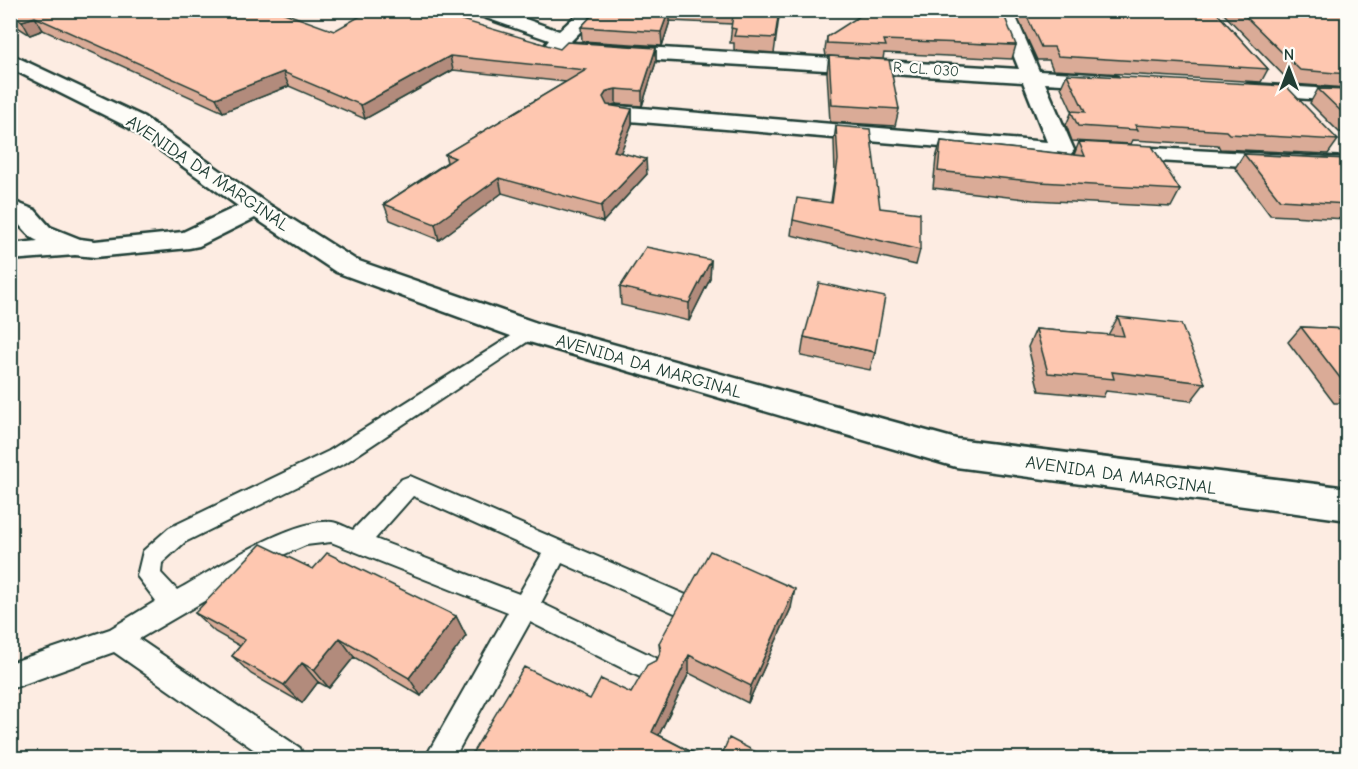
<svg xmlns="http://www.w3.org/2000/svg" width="1358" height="769" font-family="'Comic Neue',sans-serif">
<rect width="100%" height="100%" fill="#fdece2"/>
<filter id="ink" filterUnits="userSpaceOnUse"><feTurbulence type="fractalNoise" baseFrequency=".0167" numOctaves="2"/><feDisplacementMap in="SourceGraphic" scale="12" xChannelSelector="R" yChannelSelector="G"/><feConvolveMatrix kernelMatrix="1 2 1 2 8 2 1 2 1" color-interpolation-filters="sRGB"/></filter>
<g filter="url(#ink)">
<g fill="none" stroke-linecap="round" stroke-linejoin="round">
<g stroke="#1f3d34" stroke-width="4">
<path id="lane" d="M530,326L536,328L539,332L536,336L345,463L185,542L162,563L161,573L177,590C214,570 291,518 332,522C339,523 347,528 353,530L402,479L410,476L686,595L689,603L686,611L677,614L562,563L541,603L656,658L660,667L656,676L647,680L638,676L530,622L454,758H425L508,612L331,542L306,545L285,554L139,639L300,748L304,758H266L114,652L10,689V663L110,629L156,601L137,576L143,551L169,528L329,451L524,328ZM413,496L542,554L519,594L375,539Z"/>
</g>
<g stroke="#1f3d34" stroke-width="5">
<path id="street" d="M472,10H500L559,31L582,10H602L570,42L576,43L1019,69L995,10H1013L1039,71L1110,75L1117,77L1120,81L1117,85L1110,87L1045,83L1074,150L1070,155L1062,157L617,120L609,118L606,113L609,108L617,106L1047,142L1023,82L576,55L549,48L546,44L549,40L475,14Z
M10,54L144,117L265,202L356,260L540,324L956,439L1348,488V520L956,467L519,339L336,272L255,218L199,246L189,248L95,257L75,255L10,260V244L38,241C26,237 22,224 10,218V200L35,210L50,227L80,239L95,241L183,232L238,206L128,127L10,68Z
M1249,84L1348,90V102L1242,94L1238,90L1242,86Z
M1113,146L1348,158V172L1105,158L1101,153L1105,148Z"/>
</g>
<use href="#lane" fill="#fdfcf7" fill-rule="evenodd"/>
<use href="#street" fill="#fdfcf7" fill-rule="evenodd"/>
</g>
<path fill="#daab97" stroke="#1f3d34" stroke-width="1.5" d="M10,10L334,31L560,49L656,48V62L642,106L616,104L609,106L632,109V124L620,153L647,174L603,222L502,193L439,240L390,220L384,204L447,162L445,154L566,82L453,70L365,119L289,86L223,112L43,30L30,35L16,26L10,24Z
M597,10H780L774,53L734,50V43H730L732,24L670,21L662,46L582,41L581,27Z
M1014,10H1214L1268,69L1261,82L1053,70L1049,60H1037Z
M1220,10H1347V88L1292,84Z
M827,37L1016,45L1012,59L884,53L883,59L899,109L895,126L830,122L827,72L829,56L882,59L826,56L825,50Z
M1067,74L1338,140L1328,154L1220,149L1218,145L1133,140L1131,144L1072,141L1066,125L1072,111L1061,87Z
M1318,89L1347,90V133L1339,132L1310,103Z
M836,126L880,208L920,250L916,265L791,235L793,220L831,202L835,174L834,140Z
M941,141L1074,155L1079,142L1180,190L1171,207L1033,200L933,188L936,158Z
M1244,154L1347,159V219L1270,215L1235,168Z
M711,260L710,279L689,321L621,305L620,287Z
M1118,317L1205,383L1191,401L1106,391L1103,397L1039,391L1028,347L1036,329L1108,335Z
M1301,327L1347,329V403H1334L1288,342Z
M804,337L875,352L870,370L801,356Z
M313,569L456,616L466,636L421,696L354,657L329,688L318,682L302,703L251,674L232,656L240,646L215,632L195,613Z
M791,608L748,703L689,673L659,735L705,759H473L471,755L590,699L631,693L657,660L660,654L659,643Z"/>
<path fill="#b28b7b" stroke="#1f3d34" stroke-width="1.5" d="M669,10H670V21L662,46L661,32Z
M35,17L43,30L30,35L22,21Z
M656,48V62L642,106V91Z
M450,56L453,70L365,119L361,105Z
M283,72L289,86L223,112L216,98Z
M616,89V104L608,106L604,112L603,97L607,91Z
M632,109V124L615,167L614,151Z
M646,159L647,174L603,222L601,206Z
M499,178L502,193L439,240L435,224Z
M711,260L710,279L689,321V303Z
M795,589L791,608L748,703L751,686Z
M456,616L466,636L421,696L409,678Z
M340,638L354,657L329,688L314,670Z
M689,655V673L653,747L652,732Z
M302,663L318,682L302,703L284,685Z"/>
<path fill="#fec7b0" stroke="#1f3d34" stroke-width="1.5" d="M10,10H276L334,31L371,10H428L560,49L567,42L656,48L642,91L616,89L607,91L603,97L607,105L632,109L614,151L646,159L601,206L499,178L435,224L384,204L455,158L445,154L586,70L450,56L361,105L283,72L216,98L35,17L22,21L10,14Z
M597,10H669L661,32L581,27Z
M734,10H779L775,38L734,36L736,29L731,28Z
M869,10H1002L1016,45L884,40L886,46L827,43V37Z
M1024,10H1214L1268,69L1058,56L1054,47H1041Z
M1239,10H1347V74L1300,70Z
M829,56L889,60L899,109L832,105Z
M1067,74L1286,86L1338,140L1229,134L1226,131L1135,125L1138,130L1078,126L1071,111L1085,112Z
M1318,89L1347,90V117Z
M836,126L870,129L880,208L920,213V250L793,220L797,198L832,203L838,160Z
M941,141L1085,156L1079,142L1152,146L1180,190L1040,182L938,171Z
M1244,154L1347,159V204L1280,200Z
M646,247L711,260L689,303L620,287Z
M819,283L885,297L875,352L804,337Z
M1118,317L1181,324L1205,383L1112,372L1114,379L1048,373L1036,329L1124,336Z
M1301,327L1347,329V387Z
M261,544L313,569L327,553L456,616L409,678L340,638L314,670L302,663L284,685L232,656L245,640L195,613Z
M710,551L795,589L751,686L689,655L652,732L705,759H477L471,755L524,667L590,699L601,679L631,693L647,665L657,660L661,650L659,643Z
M729,738L760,754L758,759H720Z"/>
</g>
<g text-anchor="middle" stroke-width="4.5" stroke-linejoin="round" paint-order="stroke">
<g font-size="15" fill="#1f3d34" stroke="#fdfcf7">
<text transform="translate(926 69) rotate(4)" y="5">R. CL. 030</text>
</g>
<g font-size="18" fill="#1f3d34" stroke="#fdfcf7">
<text transform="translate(208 173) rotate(34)" y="6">AVENIDA DA MARGINAL</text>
<text transform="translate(649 366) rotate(16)" y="6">AVENIDA DA MARGINAL</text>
<text transform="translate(1121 475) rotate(8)" y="6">AVENIDA DA MARGINAL</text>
</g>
</g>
<rect width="1358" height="769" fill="none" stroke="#fdfcf7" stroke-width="36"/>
<rect x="18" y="18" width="1322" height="733" fill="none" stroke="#1f3d34" stroke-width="2" filter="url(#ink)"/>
<g transform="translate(1289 69)" stroke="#fdfcf7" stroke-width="4.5" paint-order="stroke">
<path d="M0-4.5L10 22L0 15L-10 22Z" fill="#1f3d34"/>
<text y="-9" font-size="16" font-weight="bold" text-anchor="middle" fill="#1f3d34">N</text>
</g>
</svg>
